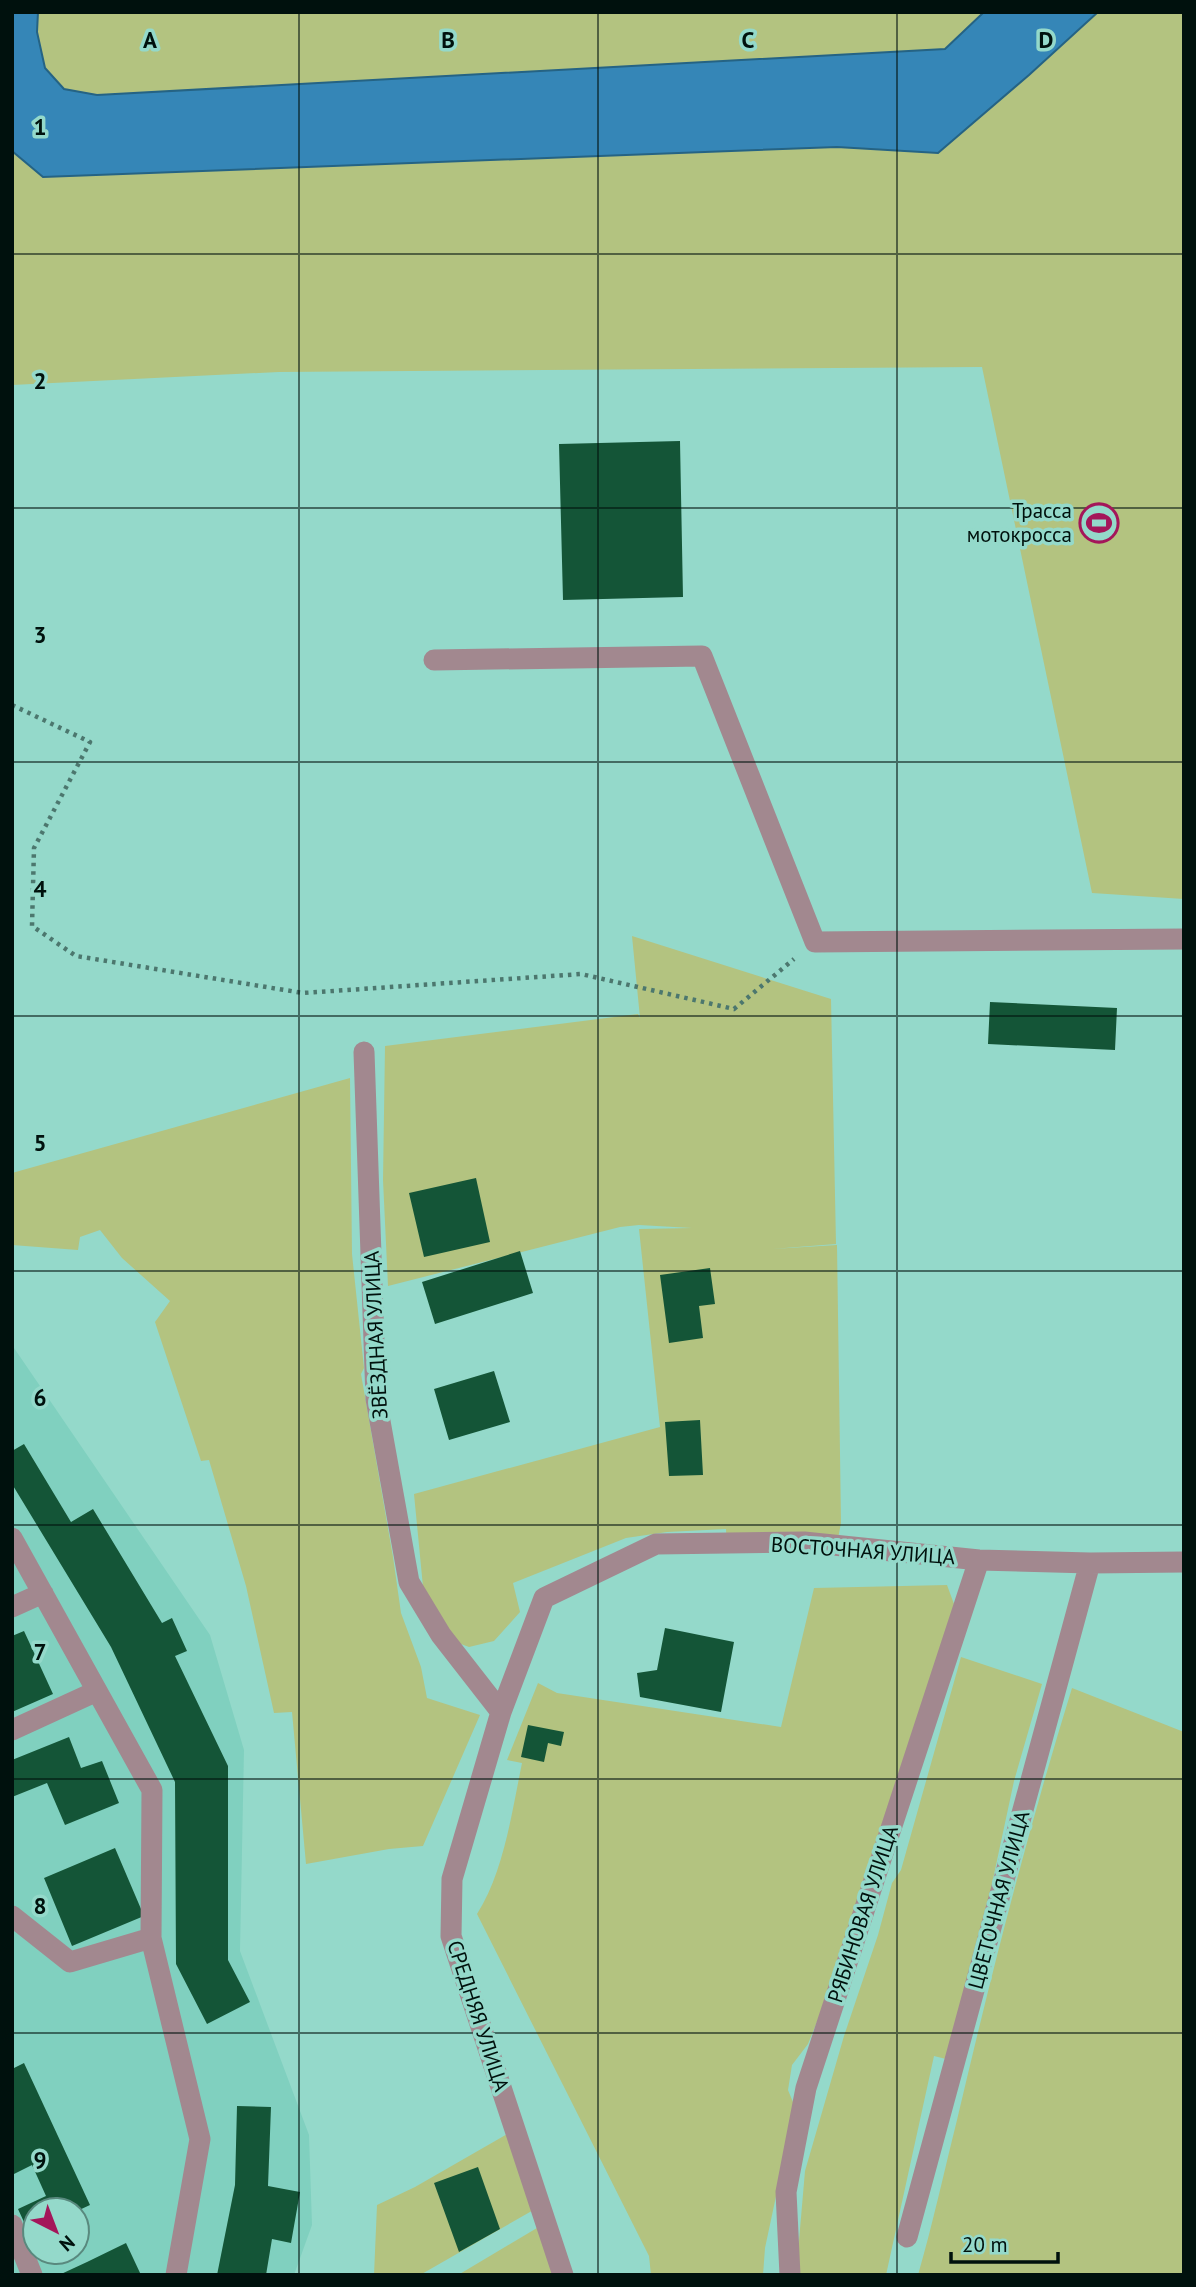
<svg xmlns="http://www.w3.org/2000/svg" width="1196" height="2287" font-family="'PT Sans',sans-serif">
<rect width="100%" height="100%" fill="#94d9ca"/>
<path fill="#80d0bf" fill-rule="evenodd" d="M12,1345L210,1635L244,1750L240,1951L309,2135L312,2225L294,2275H12ZM35,2210H77V2252H35Z"/>
<path fill="#b3c380" d="M12,12H1184V899L1092,893L982,367L279,372L12,385Z
M632,936L831,999L836,1244L772,1249L837,1245L841,1523L836,1549L727,1548L726,1529L667,1532L626,1538L513,1583L520,1612L494,1641L469,1647L442,1637L424,1597L414,1494L660,1427L639,1229L692,1228L639,1225L620,1227L388,1286L383,1180L385,1046L638,1014L640,1018Z
M350,1078L352,1254L364,1368L361,1374L393,1557L401,1613L421,1667L427,1698L480,1715L423,1846L389,1849L306,1864L292,1712L274,1713L246,1586L209,1460L201,1461L155,1322L170,1301L122,1258L100,1230L80,1237L78,1250L12,1245V1173Z
M947,1585L954,1604L844,1955L808,2044L792,2065L788,2090L795,2107L765,2248L763,2275H651L649,2256L477,1914C504,1872 512,1811 522,1763L507,1760L538,1683L557,1693L781,1727L814,1588Z
M961,1657L1042,1684L1014,1781L990,1893L946,2059L934,2056L886,2275H796L805,2171L844,2036L878,1935L892,1883L901,1870Z
M1072,1688L1184,1732V2275H918C933,2223 944,2172 957,2120C991,1975 1028,1830 1072,1688Z
M509,2133L537,2208L420,2275H374L377,2205L415,2187Z
M542,2225L557,2275H458Z"/>
<path fill="#3586b7" stroke="#256384" stroke-width="2" d="M12,12H38L37,32L45,68L64,89L97,95L945,49L984,12H1098L1029,75L938,153L837,147L43,177L12,151Z"/>
<path fill="#145537" d="M680,441L683,597L563,600L559,444Z
M990,1002L1117,1008L1115,1050L988,1044Z
M476,1178L490,1242L424,1257L409,1193Z
M520,1251L533,1293L435,1324L422,1282Z
M710,1268L715,1304L699,1306L703,1338L669,1343L660,1275Z
M494,1371L510,1422L449,1440L434,1389Z
M700,1420L703,1475L669,1476L665,1422Z
M24,1444L71,1522L93,1509L162,1623L172,1618L187,1651L175,1656L228,1766V1960L250,2002L207,2024L176,1964L175,1782L111,1647L12,1484V1451Z
M665,1628L734,1642L721,1712L640,1697L637,1673L657,1670Z
M24,1631L53,1694L12,1712V1636Z
M528,1725L564,1732L561,1746L548,1743L544,1762L521,1757Z
M69,1737L81,1768L102,1761L119,1803L65,1825L47,1783L12,1797V1760Z
M115,1848L144,1916L72,1946L44,1878Z
M24,2063L90,2205L77,2211L35,2210V2231L29,2233L18,2209L46,2196L32,2165L12,2175V2069Z
M237,2106L271,2107L268,2186L300,2192L291,2243L272,2239L266,2275H217L235,2185Z
M478,2167L500,2229L459,2252L434,2183Z
M126,2243L141,2275H59L87,2262Z"/>
<g fill="none" stroke-linecap="round" stroke-linejoin="round">
<path stroke="#4c776e" stroke-width="4.5" stroke-dasharray="3.5 5" stroke-linecap="butt" d="M12,705L90,742L34,848L32,926L76,956L303,993L581,974L734,1009L794,959"/>
<path stroke="#a2888f" stroke-width="21" d="M434,660L702,656L815,942L1184,939
M364,1052L376,1399L409,1582L441,1635L501,1712
M12,1538L152,1790L151,1938L200,2139L176,2275
M12,1607L43,1593
M12,1730L97,1691
M12,1916L70,1962L151,1938
M12,2225L32,2275
M907,2237L1090,1563
M563,2275L451,1936L452,1879L501,1712L544,1598L656,1544L804,1542L979,1560L1090,1563L1184,1562
M790,2275L786,2192L806,2088L979,1560"/>
</g>
<path fill="none" stroke="#00110d" stroke-width="2" stroke-opacity="0.55" d="M299,12V2275M598,12V2275M897,12V2275M12,254H1184M12,508H1184M12,762H1184M12,1016H1184M12,1271H1184M12,1525H1184M12,1779H1184M12,2033H1184"/>
<defs>
<g id="stadium-ring" transform="scale(2.0125)"><circle r="9.5" fill="#94d9ca" stroke="#a4165a" stroke-width="1.5"/><path d="M0-5a6.5 5 0 1 0 0 10a6.5 5 0 1 0 0-10ZM-3.5-1.8h7v3.6h-7Z" fill="#a4165a"/></g>
</defs>
<g fill-rule="evenodd">
<use href="#stadium-ring" x="1099" y="523"/>
</g>
<g text-anchor="middle" stroke-width="7" stroke-linejoin="round" paint-order="stroke">
<g font-size="21" fill="#00110d" stroke="#94d9ca" text-anchor="end">
<text x="1072" y="518">Трасса<tspan x="1072" dy="24">мотокросса</tspan></text>
</g>
<g font-size="21" fill="#00110d" stroke="#94d9ca">
<text transform="translate(376 1335) rotate(-93)" y="7">ЗВЁЗДНАЯ УЛИЦА</text>
<text transform="translate(863 1551) rotate(4)" y="7">ВОСТОЧНАЯ УЛИЦА</text>
<text transform="translate(999 1900) rotate(-75)" y="7">ЦВЕТОЧНАЯ УЛИЦА</text>
<text transform="translate(863 1914) rotate(-72)" y="7">РЯБИНОВАЯ УЛИЦА</text>
<text transform="translate(478 2016) rotate(72)" y="7">СРЕДНЯЯ УЛИЦА</text>
</g>
</g>
<g font-size="23" text-anchor="middle" font-weight="bold" fill="#00110d" stroke="#94d9ca" stroke-width="7" stroke-linejoin="round" paint-order="stroke">
<text x="150" y="48">A</text>
<text x="448" y="48">B</text>
<text x="748" y="48">C</text>
<text x="1046" y="48">D</text>
<text x="40" y="135">1</text>
<text x="40" y="389">2</text>
<text x="40" y="643">3</text>
<text x="40" y="897">4</text>
<text x="40" y="1151">5</text>
<text x="40" y="1406">6</text>
<text x="40" y="1660">7</text>
<text x="40" y="1914">8</text>
<text x="40" y="2168">9</text>
</g>
<rect width="1196" height="2287" fill="none" stroke="#00110d" stroke-width="28"/>
<g transform="translate(56 2231) rotate(138)"><circle r="33" fill="#94d9ca" stroke="#59897e" stroke-width="2"/>
<path d="M0-5L12 26L0 18L-12 26Z" fill="#a4165a"/>
<text y="-10" font-size="19" font-weight="bold" text-anchor="middle" fill="#00110d">N</text>
</g>
<path d="M951 2252v10h107v-10" fill="none" stroke="#00110d" stroke-width="3.5"/>
<text x="962" y="2252" font-size="21" fill="#00110d" stroke="#94d9ca" stroke-width="5" paint-order="stroke">20 m</text>
</svg>
